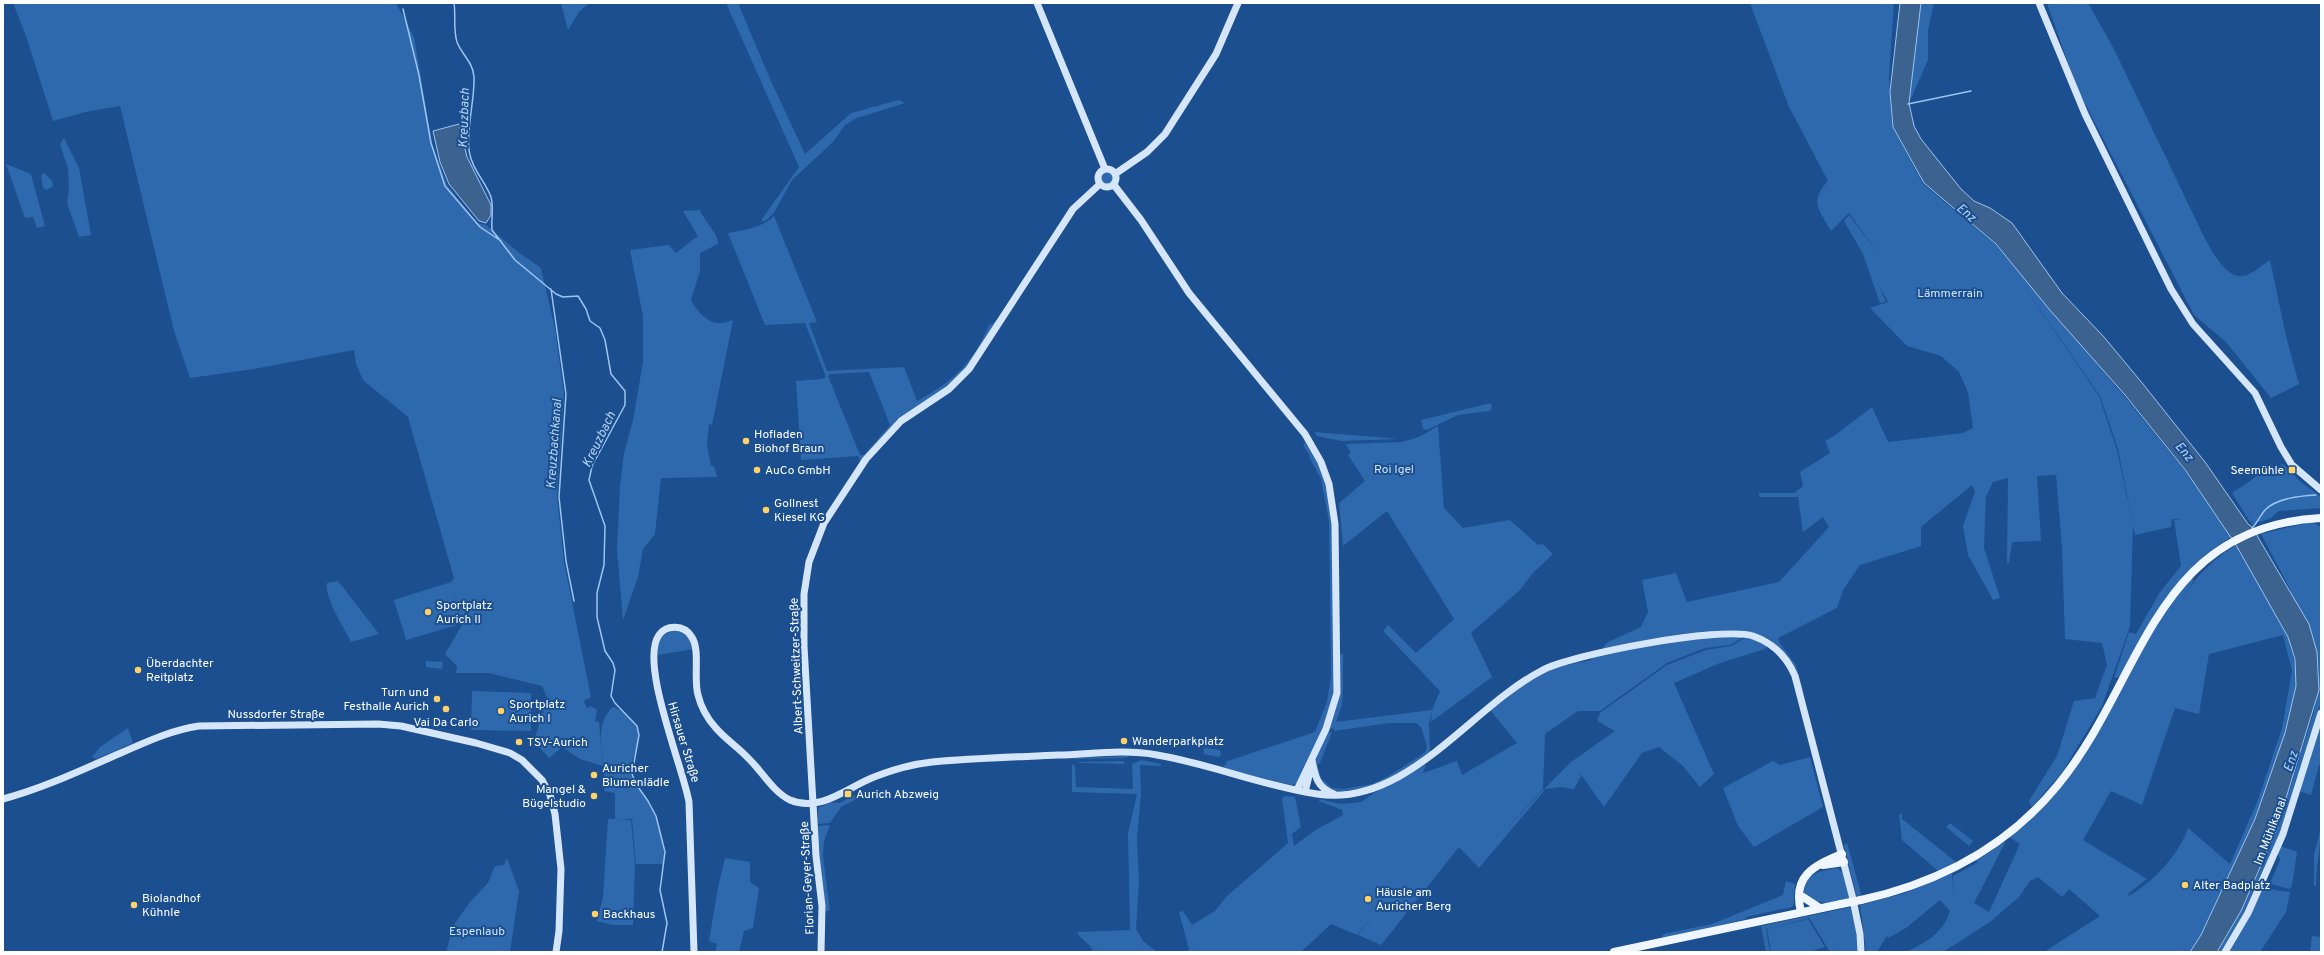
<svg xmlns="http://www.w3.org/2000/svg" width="2324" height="955" font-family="Overpass,sans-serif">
<rect width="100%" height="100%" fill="#1b4f8f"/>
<path fill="#2e69ad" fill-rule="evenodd" d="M13,3H396L414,37L432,143L447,185L477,223L486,225L518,252L541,268L555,329L564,394L557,497L564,562L591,697L584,701L587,708L591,706L597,710L595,721L599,722L603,766L580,759L562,747L549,758L534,741L547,698L542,686L489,673H456L457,666L445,654L462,625L452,586L461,624L406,640L394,600L451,582L454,578L408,417L363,380L356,364L354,350L254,369L190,378L174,331L120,106L85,112L53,121L26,36Z
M561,3H589L579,12L568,30Z
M726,3H738L770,79L805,154L851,113L899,100L905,103L857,118L845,125L833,142L792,180L775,211L768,219L762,222V219L799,167Z
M1750,3H1894L1889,77L1892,126L1923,184L1996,245L2124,396L2185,471L2231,537C2177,569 2149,624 2120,677L2114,678L2129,632L2136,634L2160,592L2181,566L2174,520H2183L2172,519L2171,527L2135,535L2118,449L2100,396L2010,266L2099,396L2117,450L2133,525L2130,626L2102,706L2063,771L2032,807L2029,801L2057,756L2074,701L2095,698L2107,665L2102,643L2065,639L2062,547L2056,475L2037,476L2041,541L2012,542L2009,563H2007L2008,478L1993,482L1986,497L1984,548L2000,598L1993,600L1968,555L1963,526L1975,491L1972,485L1921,527V546L1860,565L1843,590L1837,608L1778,638L1779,642L1796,665L1804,694L1779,648L1768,638L1752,632L1730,645L1705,648L1667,663L1600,711H1578L1545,734L1543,789L1505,830L1543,790L1544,791L1479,868L1459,847L1381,945L1358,935L1374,914L1357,935L1331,924L1301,952H1186L1189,950L1179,912L1183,911L1192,925L1215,911L1227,896L1288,843L1282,798L1285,796L1295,797L1301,827L1292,834L1294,846L1314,831L1343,815L1342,810L1319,801V799L1341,804L1361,802L1381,788L1426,764L1423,773L1457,761L1462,775L1517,743L1490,710L1505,695L1542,673L1556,667L1591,660L1608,642L1641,627L1648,612L1642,580L1676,573L1687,602L1779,582L1829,527L1823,517L1803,532L1798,497H1759V493H1794L1803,486L1800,472L1830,453L1825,441L1834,436L1872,407L1888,442L1963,433L1973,428L1968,392L1959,372L1941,356L1907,346L1870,308L1888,302L1878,284L1881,257L1849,213L1831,231C1819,210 1809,201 1828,181L1789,107Z
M1921,3H1934L1928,31V60L1909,103Z
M2047,3H2088L2113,47L2205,239C2212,251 2226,279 2243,276C2253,274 2262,265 2270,260L2286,336L2299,384L2271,398L2226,342L2194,315L2076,86Z
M64,138L79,168L91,235L79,237L67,203L69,189L68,169L60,144Z
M6,164L31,174L45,226L37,228L33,217L25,218Z
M1099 178a8 8 0 1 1 16 0a8 8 0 1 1-16 0Z
M44,173L52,181L53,186L47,190L43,188L41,175Z
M700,210C704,221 719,234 718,244L700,253V271L691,300C696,310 708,324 720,323C725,323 729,321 733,320L712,425L709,424L707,445L711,466H714L717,477L661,478L655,534L643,549L638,577L623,620L617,550L620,486L624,453L633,420L643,362V316L630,250L669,245L676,253L698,236L683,211Z
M1849,215L1881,257L1878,284L1886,302L1880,303L1863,254L1844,221Z
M774,216L817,322L809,323L827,371L904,367L917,401C953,382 974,362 990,323L991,325L996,320L998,321L962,376L914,410L861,463L858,456L801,460L796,381L822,379L826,377L805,323L765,325L728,233C744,230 762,228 774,216ZM869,372L890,425L864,455H860L828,376L830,374Z
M1491,403L1492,409L1489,411L1458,415L1427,430L1423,429L1421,420Z
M1438,426L1444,508L1463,528L1510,520L1538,545L1543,544L1553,554L1532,574L1520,590L1471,633L1492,677L1431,722L1432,712L1429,723L1430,753C1399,773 1368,795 1329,790C1307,763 1314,762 1327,732H1332L1320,763L1317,764L1321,778L1332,788L1343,789L1372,784L1387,777L1420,756L1426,751L1427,746L1421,727L1416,723H1389L1334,731V729L1328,728L1340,676V654H1343V688L1342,705L1336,722L1432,710L1440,691L1383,631L1388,625L1416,653L1454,619L1387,511L1343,546L1339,503L1365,481L1348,455L1351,453L1346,444L1402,442L1419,437Z
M1314,432L1399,439L1341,441L1317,436Z
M1305,442L1325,475L1332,508L1335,693L1326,724L1297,784L1292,785L1226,769L1223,765H1227L1225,762L1315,732L1327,702L1331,676L1329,521L1321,479L1309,457L1310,456L1303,445Z
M2283,464L2301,482L2321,497V508L2279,511L2271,518L2252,525L2251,522L2254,520L2250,522L2232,493L2269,468L2271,470Z
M2311,522L2321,527V702L2284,825L2247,910L2222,952H2217C2257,891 2280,821 2301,752C2309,726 2320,700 2319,673C2318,641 2306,617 2289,592L2291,591L2261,534Z
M2236,545L2288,637L2297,671L2296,686L2285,733L2255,819L2201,935L2190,952H2044L2100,916L2069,889L2062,897L2038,877L2030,881L2019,897L1990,922L1943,952H1905C1926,943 1943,933 1950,911L1940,900L1906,928L1888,938L1887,936L1877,952H1866L1860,905L1905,893L1952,873L1954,899L1953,876L1978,862L1976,861L2006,841L1974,903L1989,912L2020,844L2009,837L2061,786L2147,638L2189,578L2194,580L2184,597L2180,608C2189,581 2212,560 2236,545ZM2283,635L2292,671L2282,728L2258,800L2230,864L2188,828C2179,855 2153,882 2129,896L2128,894L2147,879L2083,840L2111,791L2142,805L2175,708L2199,714L2209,654Z
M338,581L379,634L351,642C345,629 324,597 327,583Z
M677,630C687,633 691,639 693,649L658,655C656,641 663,632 677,630Z
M1747,637L1768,646L1765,649L1720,663L1674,683L1714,774L1700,787L1682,765L1659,747L1642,753L1604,807L1580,773L1581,776L1574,789L1561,787L1544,789L1571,762L1615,731L1599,722L1597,719L1601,712L1667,665L1706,650L1731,646Z
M426,661L443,662L442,669L426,667Z
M472,691L531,693V731L471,730Z
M613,707C622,710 631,718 636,726C645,741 629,758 631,774C633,784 641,792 647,800C659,817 665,843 664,864H636L632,819H616L631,820L635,864L633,925H613L597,921L603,897L608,819H615V793L604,791C608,764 590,727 613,707Z
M2321,721V765H2319L2311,795L2299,791Z
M128,728L133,743L96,759L92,757L100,747Z
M1204,748L1220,750L1221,755L1218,757L1204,754Z
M1129,756L1125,758L1074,759V758Z
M1810,757L1823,807L1754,847L1738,826L1723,788L1773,761L1780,765Z
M1141,760L1161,764L1160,766L1140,765L1141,794L1137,840L1139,882L1136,929L1143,941L1157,952H1093C1090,942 1080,940 1077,932L1130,930L1128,833L1137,794L1072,792V765L1073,764L1075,767L1076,787L1133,789L1132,764Z
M1123,761L1125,764L1078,763L1080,762Z
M855,795L857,799L841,807L830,823L818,824V809L820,807L831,802L839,803Z
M1899,814H1902V819L1956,862L1938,871L1902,840Z
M1950,823L1973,841L1969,846L1946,827Z
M830,825L824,841L823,857L830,910L826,912L818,846V826Z
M2321,827C2321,847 2316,866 2316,886H2314V855Z
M1847,843L1862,897L1857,898L1844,846Z
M2280,846L2297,852L2292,886L2289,889L2267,883L2271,881L2280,860L2278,853Z
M507,858L519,891L510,952H446L453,926L470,902L488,883L495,866L504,865Z
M725,858L750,862V882L759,888L753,928L744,931L739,952H715L717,944L709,941L718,887Z
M1837,868L1842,872L1850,899C1831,904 1820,906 1804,894C1804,873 1820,871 1837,868Z
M1786,881L1795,884L1794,904L1792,907L1746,917V919L1664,939L1662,937L1663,934L1712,924L1783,895Z
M2264,885L2275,890L2290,892L2286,912L2260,952H2229Z
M1852,907L1859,952H1830L1808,916Z
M1808,916L1809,918L1766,929L1770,952H1766L1761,926Z
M1808,919L1825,947L1809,952H1771L1767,929Z
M2312,936L2321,937V952H2310Z"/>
<path fill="#3c6290" stroke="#9cc4f0" d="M1900,3H1921L1909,103L1914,126L1921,139L1961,189L1974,201L1990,208L2012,223L2062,293L2104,337L2143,384L2205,462L2248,524L2252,527L2309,624L2317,652L2319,690L2276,831L2241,911L2217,952H2190L2201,935L2255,819L2285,733L2296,686L2295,659L2288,637L2236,545L2186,471L2125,395L2049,309L1996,244L1924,183L1893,127L1890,92Z
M459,124L467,157L491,205V215L486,223L479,221L449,184L440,162L433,131Z"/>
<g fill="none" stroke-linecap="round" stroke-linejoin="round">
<path stroke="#9cc4f0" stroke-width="1.5" d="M454,3C456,16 453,29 457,42C462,55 473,62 474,77C475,100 466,128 469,150C471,168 485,181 491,197C494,208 491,219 492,230L515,260L556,294L563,297L578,296L586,309L590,321L600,328L605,340L611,374L625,391V405L592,466L589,480L605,526L604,565L597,593V617L605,651L613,663L615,670L611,696L615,703L637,726L639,735L632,774L636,784L648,801L656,816L665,852L660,890L667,923L662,952
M403,9L419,75L431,143L445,186L480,227L501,241
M1908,104L1971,91
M551,289L566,394L559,497L566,561L574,601
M2252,528C2257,523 2260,516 2265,510C2277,498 2300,496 2316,495"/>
<path stroke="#d6e6fa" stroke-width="7" d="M1037,3L1105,169
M2039,3L2085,114L2171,289L2193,324L2255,393L2281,447L2292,465L2321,490
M1098 178a9 9 0 1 1 18 0a9 9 0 1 1-18 0Z
M1115,174L1147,152L1165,134L1216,54L1238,3
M1114,185L1141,220L1189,293L1305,434L1321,462L1329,484L1335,524L1337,693L1326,729L1297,790
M1312,760C1315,776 1317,788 1334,794
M1305,792L1311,768
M3,799C44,788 84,769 123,752C148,741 172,730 199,726L378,724L401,726L476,743L510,753L522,760L542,780L550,795L555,814L561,869L559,931L556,952
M694,952L689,802C683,767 639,663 659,635C667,624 684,625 691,636C701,649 693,677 698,695C701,707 707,718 715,727C725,739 738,747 748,758C762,771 773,792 790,800C820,813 848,787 874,777C892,770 913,764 932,762C975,758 1017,757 1059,755C1091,754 1125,749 1157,755C1211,764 1263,786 1317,794C1406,808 1470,708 1541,671C1571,654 1722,626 1753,636C1773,643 1787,657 1795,676L1852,895L1860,934L1861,952
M821,952L822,906L816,856L804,646V594L809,562L824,523L866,459L901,421L949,389L969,369L1073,209L1100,184
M2225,952L2248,913L2283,834L2321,713"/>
<path stroke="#f0f6ff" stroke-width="8" d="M1823,865L1844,862
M1803,897L1820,908
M1861,900C1938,883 2006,848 2057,786C2144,681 2152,527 2321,518
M1801,912C1792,876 1813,866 1842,854
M1614,952L1841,904"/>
<path stroke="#f0f6ff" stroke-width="8" d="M1841,904L1861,900"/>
</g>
<g fill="#ffd166" stroke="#1b4f8f" stroke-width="1.5">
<circle cx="746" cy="441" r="4"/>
<circle cx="757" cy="470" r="4"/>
<rect x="2288" y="466" width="8" height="8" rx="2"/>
<circle cx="766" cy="510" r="4"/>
<circle cx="428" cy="612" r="4"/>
<circle cx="138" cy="670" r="4"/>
<circle cx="437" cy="699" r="4"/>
<circle cx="446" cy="709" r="4"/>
<circle cx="501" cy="711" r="4"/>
<circle cx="1124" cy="741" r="4"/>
<circle cx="519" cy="742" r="4"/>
<circle cx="594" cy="775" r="4"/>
<rect x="844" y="790" width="8" height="8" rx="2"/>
<circle cx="594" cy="796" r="4"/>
<circle cx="2185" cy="885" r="4"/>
<circle cx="1368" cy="899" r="4"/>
<circle cx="134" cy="905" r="4"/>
<circle cx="595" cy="914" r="4"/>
</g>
<g text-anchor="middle" stroke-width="4" stroke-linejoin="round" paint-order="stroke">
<g font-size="12" fill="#cfe3fa" stroke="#1b4f8f">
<text x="1950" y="297">Lämmerrain</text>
<text x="1394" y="473">Roi Igel</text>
<text x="477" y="935">Espenlaub</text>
</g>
<g font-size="12" fill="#fff" stroke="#1b4f8f" text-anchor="start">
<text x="754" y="438">Hofladen<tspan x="754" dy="14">Biohof Braun</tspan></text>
<text x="765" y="474">AuCo GmbH</text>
<text x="2284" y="474" text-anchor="end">Seemühle</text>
<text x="774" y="507">Gollnest<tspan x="774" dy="14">Kiesel KG</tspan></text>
<text x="436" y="609">Sportplatz<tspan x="436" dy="14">Aurich II</tspan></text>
<text x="146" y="667">Überdachter<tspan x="146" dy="14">Reitplatz</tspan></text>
<text x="429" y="696" text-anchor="end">Turn und<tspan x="429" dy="14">Festhalle Aurich</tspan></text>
<text x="509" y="708">Sportplatz<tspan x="509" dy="14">Aurich I</tspan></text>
<text x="446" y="726" text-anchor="middle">Vai Da Carlo</text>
<text x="1132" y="745">Wanderparkplatz</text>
<text x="527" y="746">TSV-Aurich</text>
<text x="602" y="772">Auricher<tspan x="602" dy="14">Blumenlädle</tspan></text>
<text x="586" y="793" text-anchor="end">Mangel &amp;<tspan x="586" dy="14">Bügelstudio</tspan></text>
<text x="856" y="798">Aurich Abzweig</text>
<text x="2193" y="889">Alter Badplatz</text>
<text x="1376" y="896">Häusle am<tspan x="1376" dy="14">Auricher Berg</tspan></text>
<text x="142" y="902">Biolandhof<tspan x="142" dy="14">Kühnle</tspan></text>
<text x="603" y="918">Backhaus</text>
</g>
<g font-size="12" fill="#fff" stroke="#1b4f8f">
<text transform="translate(796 666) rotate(-92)" y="4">Albert-Schweitzer-Straße</text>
<text x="276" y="718">Nussdorfer Straße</text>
<text transform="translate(684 742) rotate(73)" y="4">Hirsauer Straße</text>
<text transform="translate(2270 831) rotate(-69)" y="4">Im Mühlkanal</text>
<text transform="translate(807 878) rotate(-93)" y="4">Florian-Geyer-Straße</text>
</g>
<g font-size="13" font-style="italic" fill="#b5d3f5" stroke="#1b4f8f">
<text transform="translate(463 118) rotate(-88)" y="5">Kreuzbach</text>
<text transform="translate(1967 212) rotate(40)" y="5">Enz</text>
<text transform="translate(598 439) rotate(-64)" y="5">Kreuzbach</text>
<text transform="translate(553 444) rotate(-86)" y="5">Kreuzbachkanal</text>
<text transform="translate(2185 451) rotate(50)" y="5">Enz</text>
<text transform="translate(2290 761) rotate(-71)" y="5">Enz</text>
</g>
</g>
<rect width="2324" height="955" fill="none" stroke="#ffffff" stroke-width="8"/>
</svg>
